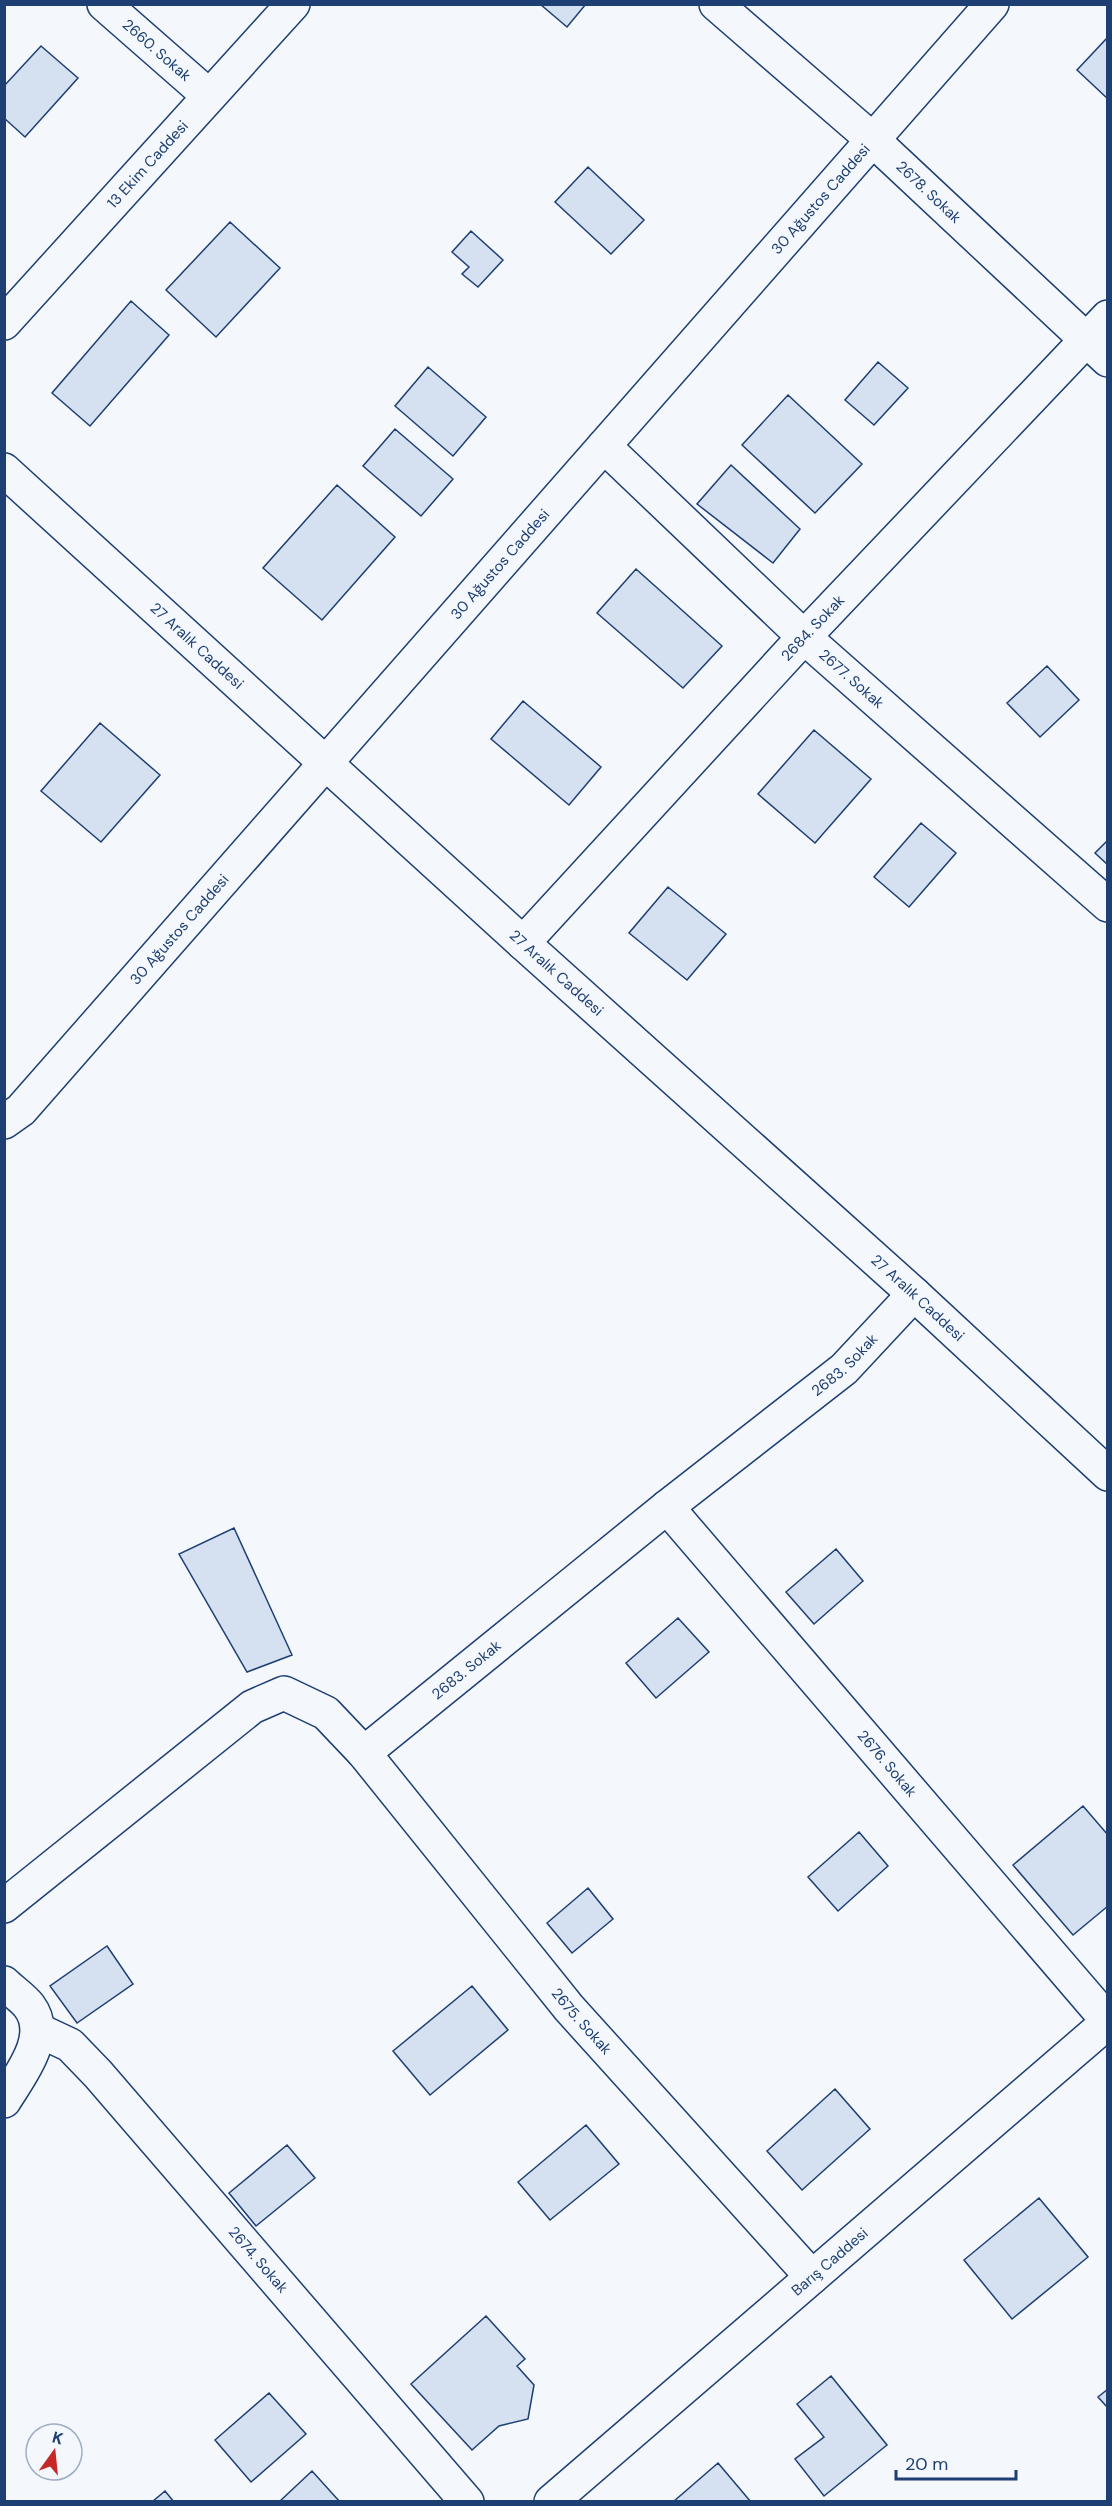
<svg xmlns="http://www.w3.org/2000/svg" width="1112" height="2506" font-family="'DM Sans',sans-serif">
<rect width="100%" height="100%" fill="#f4f7fb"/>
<path fill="#d5e0f0" stroke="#1d3f73" stroke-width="1.5" d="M540,4H586L567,27Z
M1108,37V99L1077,70Z
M41,46L78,78L25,137L4,118V86Z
M588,167L644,220L611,254L555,202Z
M230,222L280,268L216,337L166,290Z
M471,231L503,260L478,287L462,274L469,267L452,252Z
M131,301L169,335L90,426L52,393Z
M878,362L908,388L874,425L845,400Z
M428,367L486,417L453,456L395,406Z
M788,395L862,464L815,513L742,445Z
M395,429L453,479L421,516L363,466Z
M731,465L800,529L773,563L697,504Z
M337,485L395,537L322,620L263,568Z
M636,569L722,646L683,688L597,613Z
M1047,666L1079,700L1040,737L1007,703Z
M523,701L601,767L569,805L491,739Z
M100,723L160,775L101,842L41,791Z
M814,730L871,779L815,843L758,794Z
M921,823L956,853L909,907L874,877Z
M1108,840V865L1095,853Z
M668,887L726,934L687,980L629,933Z
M234,1528L292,1655L247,1672L179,1554Z
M836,1549L863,1581L814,1624L786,1592Z
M678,1618L709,1652L656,1698L626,1663Z
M1083,1806L1108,1835V1906L1073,1935L1013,1865Z
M859,1832L888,1866L838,1911L808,1877Z
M588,1888L613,1919L572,1953L547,1923Z
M107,1946L133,1984L77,2023L50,1986Z
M472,1986L508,2030L430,2095L393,2051Z
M835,2089L870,2129L802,2190L767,2151Z
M586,2125L619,2164L550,2220L518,2182Z
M287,2145L315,2178L256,2226L229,2193Z
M1039,2198L1088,2257L1012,2319L964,2260Z
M486,2316L525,2359L517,2366L534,2385L528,2419L499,2426L472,2450L411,2384Z
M831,2376L887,2445L824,2496L795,2459L824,2437L797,2404Z
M1108,2389V2408L1098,2397Z
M269,2393L306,2434L251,2482L215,2440Z
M718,2463L751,2502H673Z
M312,2471L340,2502H279Z
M165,2491L174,2502H152Z"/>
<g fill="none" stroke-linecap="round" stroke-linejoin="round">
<g stroke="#1d3f73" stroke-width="36">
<g id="street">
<path id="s1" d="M104,4L209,96"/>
<path id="s2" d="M716,4L873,140L1108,360"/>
<path id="s3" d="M4,323L293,4"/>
<path id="s4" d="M604,446L804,637L1108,905"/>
<path id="s5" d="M4,470L523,943L914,1294L1108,1474"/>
<path id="s6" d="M523,943L804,637L1108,317"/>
<path id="s7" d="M667,1507L1108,2021"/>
<path id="s8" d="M364,1753L667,1507L844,1369L914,1294"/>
<path id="s9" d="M4,1906L252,1707L284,1693L326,1713L364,1753L569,2008L812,2277"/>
<path d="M4,1983C12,1991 23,1998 29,2006C52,2036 20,2075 4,2101"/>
<path id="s10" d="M38,2030L70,2045L98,2074L467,2502"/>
<path id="s11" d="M551,2502L1108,2022"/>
</g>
</g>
<g stroke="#1d3f73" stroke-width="36">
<g id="secondary">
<path id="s12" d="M4,1122L21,1110L992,4"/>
</g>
</g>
<use href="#street" stroke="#f4f7fb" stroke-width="33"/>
<use href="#secondary" stroke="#f4f7fb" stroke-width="33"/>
</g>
<g text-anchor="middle" stroke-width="4.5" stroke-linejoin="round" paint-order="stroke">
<g font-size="15" fill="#1d3f73" stroke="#f4f7fb">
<text dy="5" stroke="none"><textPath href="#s1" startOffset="70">2660. Sokak</textPath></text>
<text dy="5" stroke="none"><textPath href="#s3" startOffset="214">13 Ekim Caddesi</textPath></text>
<text dy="5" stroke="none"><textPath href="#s2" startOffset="284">2678. Sokak</textPath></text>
<text dy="5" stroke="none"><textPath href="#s12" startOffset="1233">30 Ağustos Caddesi</textPath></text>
<text dy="5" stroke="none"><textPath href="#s12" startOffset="747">30 Ağustos Caddesi</textPath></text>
<text dy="5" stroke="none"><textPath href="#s6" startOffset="428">2684. Sokak</textPath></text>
<text dy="5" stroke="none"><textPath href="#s5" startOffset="261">27 Aralık Caddesi</textPath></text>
<text dy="5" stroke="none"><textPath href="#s4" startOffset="340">2677. Sokak</textPath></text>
<text dy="5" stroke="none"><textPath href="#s12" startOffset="261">30 Ağustos Caddesi</textPath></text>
<text dy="5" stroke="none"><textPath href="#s5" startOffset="747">27 Aralık Caddesi</textPath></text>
<text dy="5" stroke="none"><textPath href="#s5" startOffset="1233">27 Aralık Caddesi</textPath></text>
<text dy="5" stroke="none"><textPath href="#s8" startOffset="618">2683. Sokak</textPath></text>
<text dy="5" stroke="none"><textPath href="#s8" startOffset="132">2683. Sokak</textPath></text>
<text dy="5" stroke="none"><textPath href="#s7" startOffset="338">2676. Sokak</textPath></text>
<text dy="5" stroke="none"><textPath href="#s9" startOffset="800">2675. Sokak</textPath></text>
<text dy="5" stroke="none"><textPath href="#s10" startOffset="321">2674. Sokak</textPath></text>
<text dy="5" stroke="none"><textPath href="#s11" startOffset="368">Barış Caddesi</textPath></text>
</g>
</g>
<rect width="1112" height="2506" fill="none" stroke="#1d3f73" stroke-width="12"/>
<g transform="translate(54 2452) rotate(15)"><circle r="28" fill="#f4f7fb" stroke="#9eadc5" stroke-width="1.5"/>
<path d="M0-4.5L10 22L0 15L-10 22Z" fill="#c62828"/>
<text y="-9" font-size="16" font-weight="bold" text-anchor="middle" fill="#1d3f73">K</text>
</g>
<path d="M896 2470v9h120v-9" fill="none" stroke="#1d3f73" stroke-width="3"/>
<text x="905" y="2470" font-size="18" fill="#1d3f73" stroke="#f4f7fb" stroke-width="4.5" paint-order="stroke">20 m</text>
</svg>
